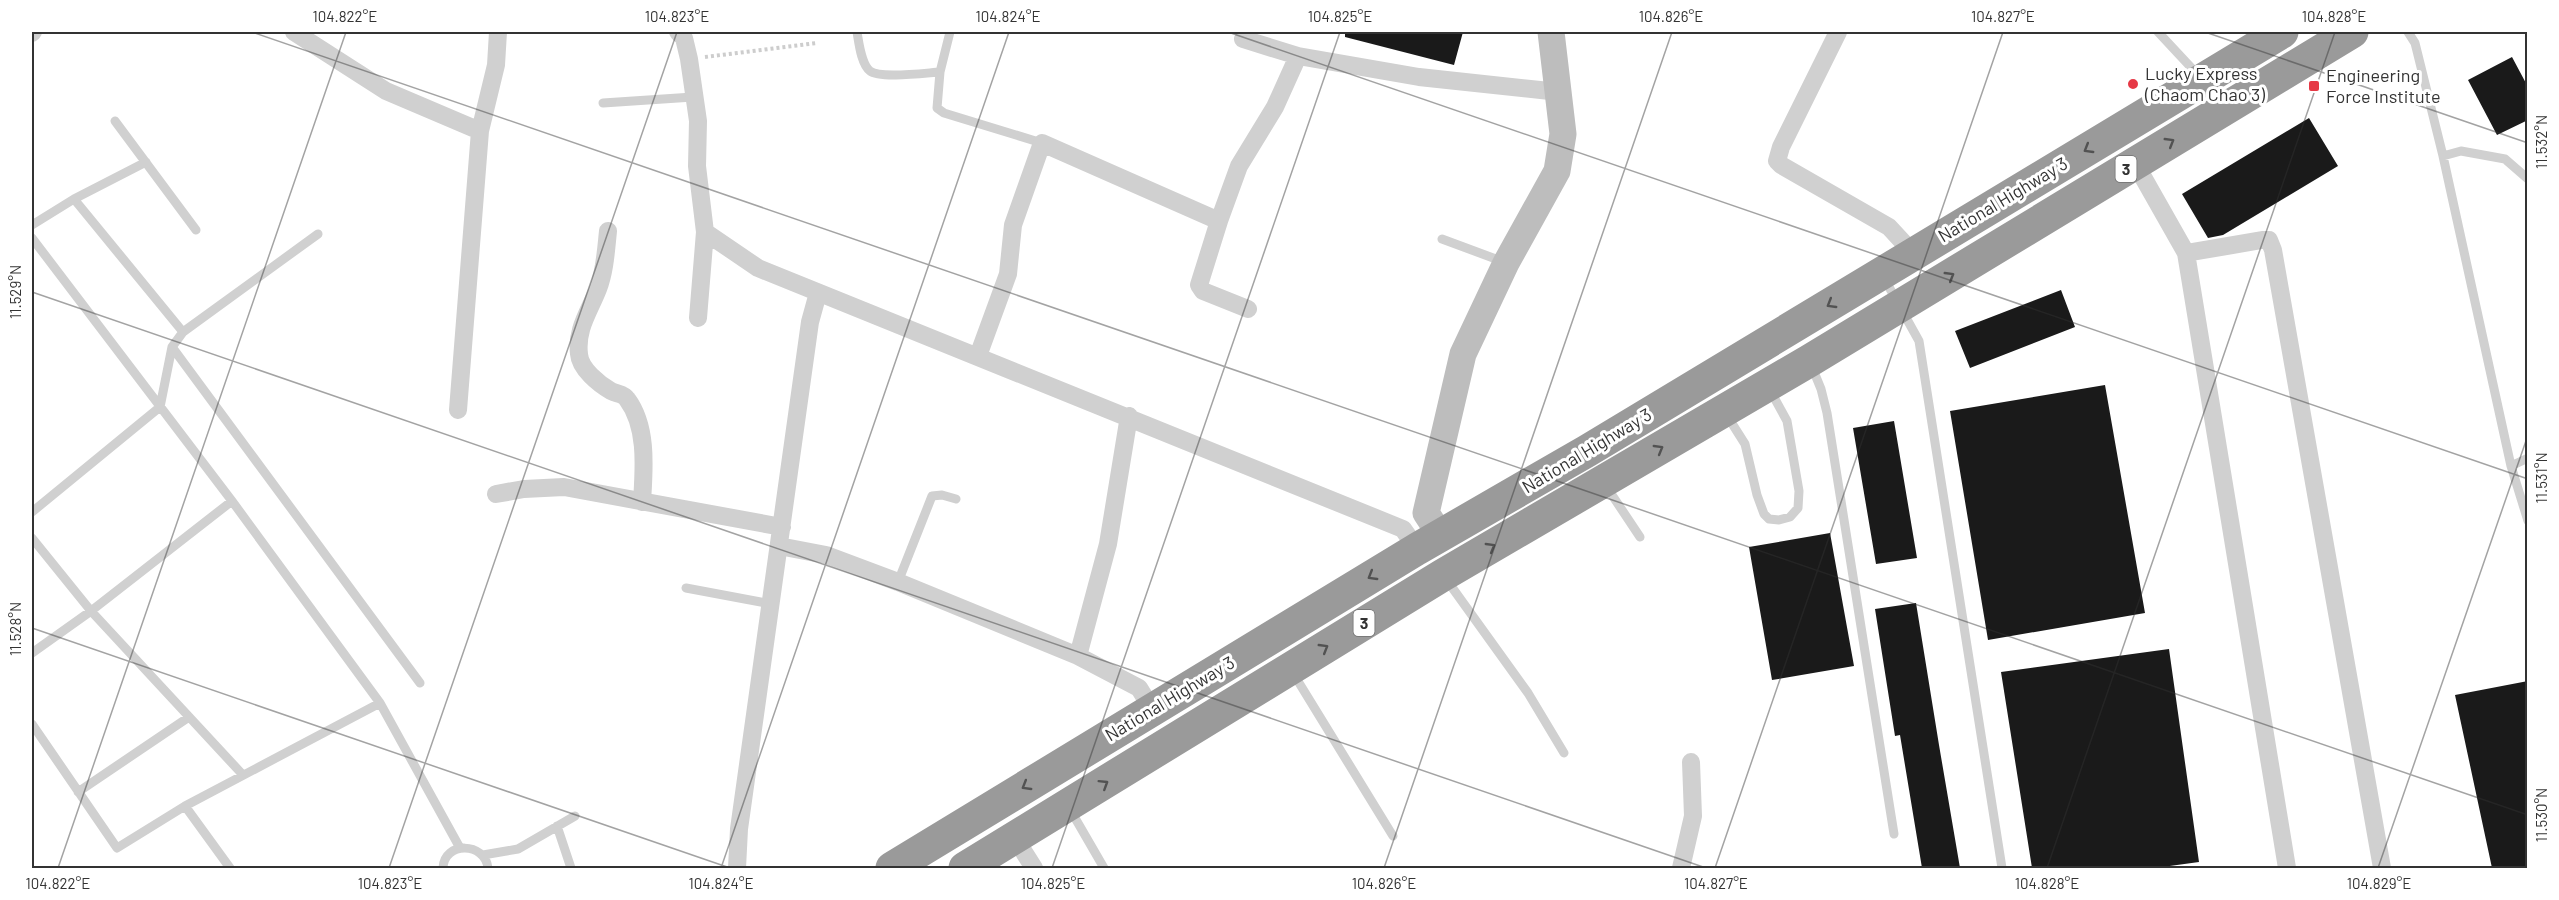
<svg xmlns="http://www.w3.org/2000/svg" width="2559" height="900" font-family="Barlow,sans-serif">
<rect width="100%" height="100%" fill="#fff"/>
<path fill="#1a1a1a" d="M1345,32H1463L1454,65L1345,37Z
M2512,57L2528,87V120L2497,135L2468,80Z
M2309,118L2338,166L2223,235L2208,238L2182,194Z
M2061,290L2075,327L1970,368L1955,331Z
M2105,385L2145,613L1988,640L1950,411Z
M1894,421L1917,558L1876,564L1853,428Z
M1830,533L1854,666L1772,680L1749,547Z
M1916,603L1939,745L1960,868H1922L1900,735L1895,736L1875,609Z
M2169,649L2199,862L2155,868H2032L2001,672Z
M2528,681V868H2492L2455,695Z"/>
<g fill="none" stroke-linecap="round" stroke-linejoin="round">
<path stroke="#cdcdcd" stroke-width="4" stroke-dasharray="3 3" stroke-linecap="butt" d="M705,57L817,43"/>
<path stroke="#d0d0d0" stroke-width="9" d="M857,32C859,43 861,64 870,71C880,79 925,73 940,72
M950,32L940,72L937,108L944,113L1042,143
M2158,32L2199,76
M2408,32L2415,43L2443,156L2511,466L2528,521
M603,103L693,97
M115,121L196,230
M2443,156L2461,151L2505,159L2528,179
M74,199L183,332
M32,225L74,199L146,162
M32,238L232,501L380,703L460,848
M1442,239L1504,262
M1884,278L1919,341L2002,868
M172,347L420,683
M1812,367L1821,389L1827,413L1894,834
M1726,414L1745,444L1757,495L1764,514L1769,519L1779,520L1790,517L1798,508L1799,491L1787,421L1770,390
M2511,466L2528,458
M1606,486L1640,537
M32,512L160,407L172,347L183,332L318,234
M32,538L91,611L243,775
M1446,579L1528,693L1564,753
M898,582L932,496L942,495L956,499
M686,588L771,604
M32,653L91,611L232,501
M1293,673L1393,836
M32,724L117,848L185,806
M78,792L189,717
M1071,811L1104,868
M557,826L571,868
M483,855L518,849L575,816
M230,868L185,806L380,703
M443,868C444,841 485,842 488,868"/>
<path stroke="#d0d0d0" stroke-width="18" d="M294,32L386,91L480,131
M678,32L684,38L689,59L698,121L697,166L705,232L698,318
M1838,32L1781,147L1777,161L1781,165L1889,227L1914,254
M32,33L33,32
M1243,39L1298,56L1419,77L1559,92
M2135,163L2186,253L2287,868
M608,231C606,250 605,271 598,289C589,312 576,329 579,354C580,369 599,384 611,391C617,394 624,394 627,399C648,427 644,469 642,502
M705,232L758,268L1403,529L1417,549
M2186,253L2262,240H2269L2273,250L2382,868
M1248,309L1203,291L1199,285L1219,221L1239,166L1275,107L1298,56
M978,356L1008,274L1013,225L1042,143L1219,221
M458,410L480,131L496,65L498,32
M496,494L524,489L564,487L782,527
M779,546L826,555L898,582L1078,656L1139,688L1152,709
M1078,656L1108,544L1129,416
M1015,838L1034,868
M737,868L739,829L810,322L818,293
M1681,868L1693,816L1691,762"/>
<path stroke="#bdbdbd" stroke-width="27" d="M1441,536L1426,513L1463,354L1506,263L1557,171L1563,134L1551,32"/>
<path stroke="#9a9a9a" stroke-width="33" d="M892,868L1417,549L1587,451L2282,32
M965,868L1443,575L1809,361L2352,32"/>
</g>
<defs><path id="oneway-chevron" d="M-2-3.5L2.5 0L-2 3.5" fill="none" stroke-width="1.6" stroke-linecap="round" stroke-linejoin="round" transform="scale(1.5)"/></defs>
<g stroke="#525252">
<use href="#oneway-chevron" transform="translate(2170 142) rotate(-31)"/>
<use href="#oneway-chevron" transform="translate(2088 149) rotate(149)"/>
<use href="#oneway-chevron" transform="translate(1950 276) rotate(-31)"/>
<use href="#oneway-chevron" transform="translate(1831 304) rotate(149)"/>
<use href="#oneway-chevron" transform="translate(1659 449) rotate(-30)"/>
<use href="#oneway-chevron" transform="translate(1491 547) rotate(-30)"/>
<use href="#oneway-chevron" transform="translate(1372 576) rotate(149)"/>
<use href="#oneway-chevron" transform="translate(1324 648) rotate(-31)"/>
<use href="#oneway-chevron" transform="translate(1104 784) rotate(-32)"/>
<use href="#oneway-chevron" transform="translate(1026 786) rotate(149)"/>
</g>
<path fill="none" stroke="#333" stroke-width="1.5" stroke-opacity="0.45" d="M252,32L2528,815M1228,32L2528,479M2205,32L2528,143M32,292L1706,868M32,628L730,868M58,868L346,32M389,868L677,32M721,868L1009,32M1052,868L1340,32M1384,868L1672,32M1715,868L2003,32M2047,868L2335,32M2378,868L2528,435"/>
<g fill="#e63946" stroke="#fff" stroke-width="2">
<circle cx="2133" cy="84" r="6"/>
<rect x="2308" y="80" width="12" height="12" rx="3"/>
</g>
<g text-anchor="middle" stroke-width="6" stroke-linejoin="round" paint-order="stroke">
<g fill="#fff" stroke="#707070" stroke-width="1.5">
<rect x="2115.5" y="156" width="21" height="26" rx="4.5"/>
<rect x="1353.5" y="610" width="21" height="26" rx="4.5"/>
</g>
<g font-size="16" font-weight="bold" fill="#333">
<text x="2126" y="175">3</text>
<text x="1364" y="629">3</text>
</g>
<g font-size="18" fill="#333" stroke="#fff" text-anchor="start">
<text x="2145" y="80">Lucky Express<tspan x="2145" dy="21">(Chaom Chao 3)</tspan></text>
<text x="2326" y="82">Engineering<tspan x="2326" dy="21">Force Institute</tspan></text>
</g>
<g font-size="18" fill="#333" stroke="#fff">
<text transform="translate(2003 200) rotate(-31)" y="6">National Highway 3</text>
<text transform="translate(1587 451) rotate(-31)" y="6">National Highway 3</text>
<text transform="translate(1170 699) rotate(-31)" y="6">National Highway 3</text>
</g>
</g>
<rect width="2559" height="900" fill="none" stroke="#ffffff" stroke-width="66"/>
<rect x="33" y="33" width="2493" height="834" fill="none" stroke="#333" stroke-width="2"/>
<g font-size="15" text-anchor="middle" fill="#333">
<text x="345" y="22">104.822°E</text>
<text x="677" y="22">104.823°E</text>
<text x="1008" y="22">104.824°E</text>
<text x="1340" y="22">104.825°E</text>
<text x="1671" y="22">104.826°E</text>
<text x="2003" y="22">104.827°E</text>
<text x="2334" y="22">104.828°E</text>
<text transform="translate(2542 142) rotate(-90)" y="5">11.532°N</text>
<text transform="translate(16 292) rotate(-90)" y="5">11.529°N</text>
<text transform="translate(2542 478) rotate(-90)" y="5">11.531°N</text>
<text transform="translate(16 629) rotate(-90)" y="5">11.528°N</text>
<text transform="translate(2542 815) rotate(-90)" y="5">11.530°N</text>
<text x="58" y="889">104.822°E</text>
<text x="390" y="889">104.823°E</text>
<text x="721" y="889">104.824°E</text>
<text x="1053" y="889">104.825°E</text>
<text x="1384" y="889">104.826°E</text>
<text x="1716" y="889">104.827°E</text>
<text x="2047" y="889">104.828°E</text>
<text x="2379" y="889">104.829°E</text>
</g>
</svg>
